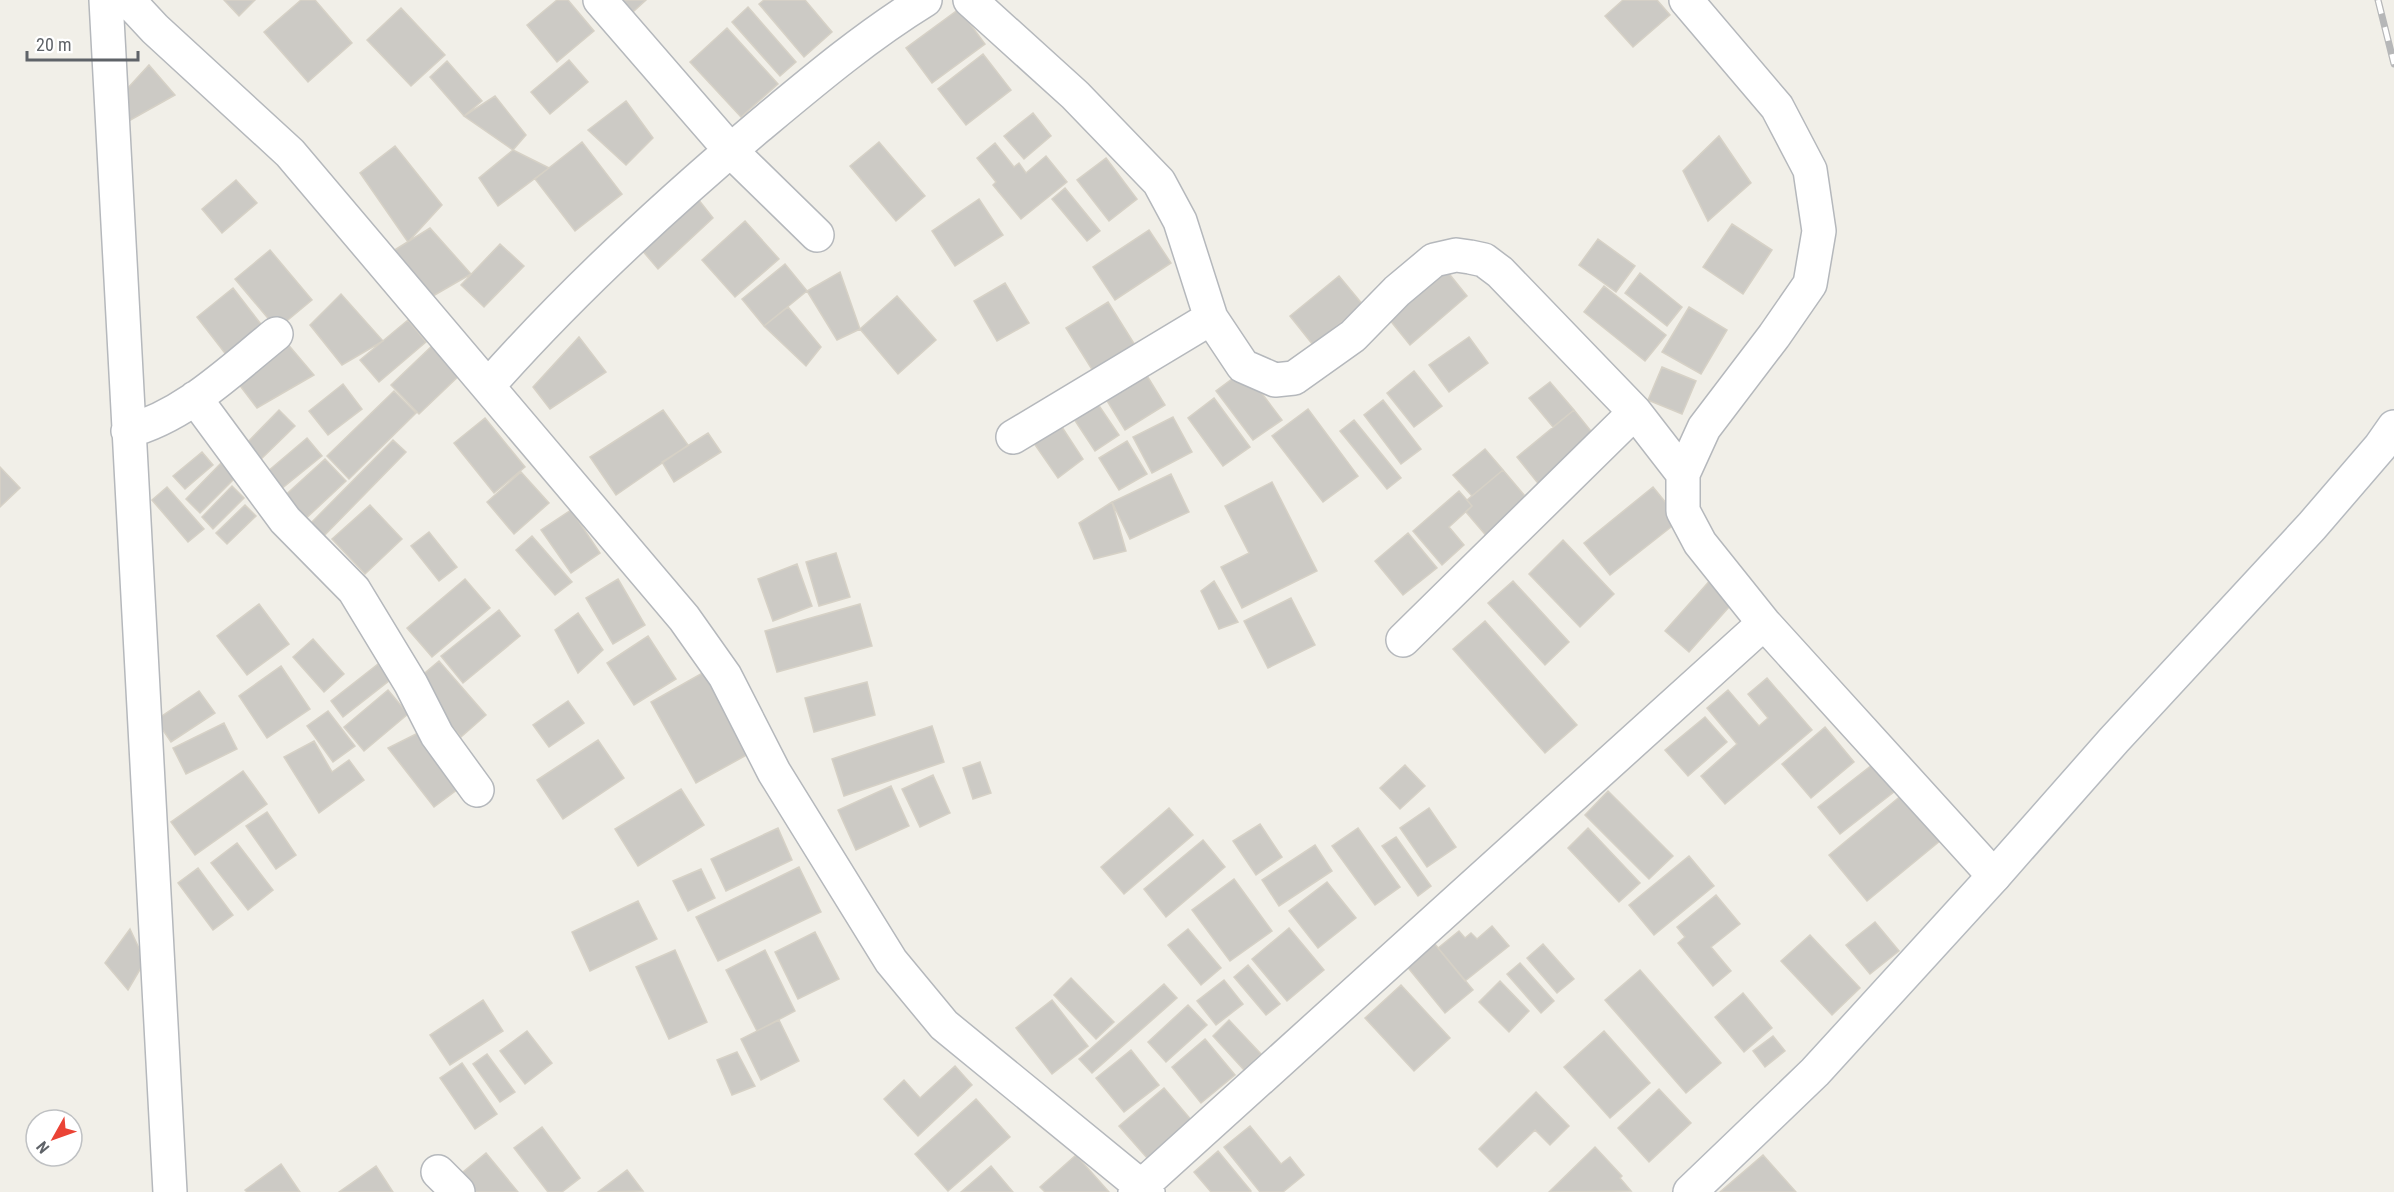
<svg xmlns="http://www.w3.org/2000/svg" width="2394" height="1192" font-family="'Roboto Condensed',sans-serif">
<rect width="100%" height="100%" fill="#f1efe8"/>
<path fill="#cccac5" stroke="#d6d1c6" stroke-width="1.5" d="M224,0H255L239,16Z
M301,0H315L352,43L308,82L264,32Z
M557,0H568L594,31L557,62L527,25Z
M603,0H646L623,21Z
M764,0H805L832,32L804,57L759,4Z
M1623,0H1657L1670,15L1633,47L1605,16Z
M748,7L796,62L780,76L732,22Z
M401,8L445,55L411,86L367,40Z
M959,9L985,44L932,83L906,48Z
M727,28L778,84L741,117L690,62Z
M983,54L1011,90L966,125L938,89Z
M569,60L588,82L550,114L531,92Z
M447,61L482,101L464,116L430,77Z
M149,65L175,95L127,122L126,90Z
M495,96L526,135L513,150L464,116Z
M626,101L653,138L626,165L588,130Z
M1033,113L1051,136L1024,159L1004,136Z
M1719,136L1751,183L1708,221L1683,171Z
M582,142L622,194L575,231L535,179Z
M879,142L925,196L896,221L850,166Z
M995,143L1014,167L1019,163L1026,173L1046,156L1067,182L1021,219L993,185L996,182L977,158Z
M395,146L442,205L408,242L360,173Z
M513,150L549,168L498,206L479,178Z
M1106,158L1137,199L1109,221L1077,180Z
M236,180L257,203L222,233L202,209Z
M1065,188L1100,231L1087,241L1052,199Z
M698,199L713,218L658,269L641,249Z
M979,199L1003,235L955,266L932,231Z
M745,221L779,259L735,297L702,260Z
M1732,224L1772,250L1743,294L1703,267Z
M430,228L471,274L433,296L393,251Z
M1149,230L1171,263L1115,300L1093,267Z
M1598,239L1635,266L1616,292L1579,265Z
M500,244L524,266L484,307L461,285Z
M270,250L312,300L277,329L235,279Z
M785,264L807,291L764,326L742,299Z
M1442,265L1467,296L1410,345L1385,314Z
M840,272L860,329L837,340L807,291Z
M1640,273L1682,307L1667,326L1625,293Z
M1339,276L1363,305L1313,345L1290,316Z
M1005,283L1029,323L997,341L974,301Z
M1604,286L1666,335L1645,361L1584,312Z
M233,288L267,332L231,361L197,317Z
M341,294L383,341L342,365L310,325Z
M897,296L936,340L898,374L860,329Z
M1108,302L1140,353L1098,379L1066,328Z
M788,307L821,347L806,366L764,326Z
M1689,307L1727,330L1701,374L1662,352Z
M408,320L426,342L379,382L360,360Z
M280,335L314,375L257,408L238,383Z
M579,337L606,372L550,409L533,387Z
M1469,337L1488,363L1449,392L1429,365Z
M436,342L464,371L419,414L391,385Z
M1141,366L1165,405L1125,430L1101,391Z
M1662,367L1696,381L1682,414L1648,400Z
M1244,370L1282,420L1253,440L1216,391Z
M1414,371L1442,406L1414,427L1387,393Z
M1550,382L1574,410L1553,427L1529,398Z
M343,384L362,409L328,435L309,411Z
M394,391L416,413L349,479L327,456Z
M1089,391L1119,435L1095,451L1066,407Z
M1214,398L1250,447L1223,466L1188,418Z
M1383,400L1421,449L1401,464L1364,415Z
M1308,409L1358,476L1323,502L1272,436Z
M279,410L295,426L255,465L240,450Z
M663,410L688,445L616,495L590,457Z
M1574,410L1598,440L1541,487L1517,457Z
M1173,417L1192,452L1152,473L1133,437Z
M485,418L525,467L494,493L454,443Z
M1354,420L1401,478L1387,489L1340,431Z
M1058,421L1083,459L1058,478L1033,442Z
M708,433L721,452L674,482L662,462Z
M307,438L322,456L275,494L261,477Z
M393,440L406,452L320,540L307,527Z
M1127,441L1147,474L1119,490L1099,458Z
M1485,449L1503,470L1472,496L1453,475Z
M202,452L213,465L185,489L173,476Z
M325,459L346,481L301,523L280,500Z
M221,463L235,478L200,513L186,499Z
M0,467L20,488L0,507Z
M1503,470L1531,503L1489,539L1466,512L1472,506L1467,500Z
M521,472L549,503L514,534L487,502Z
M1171,474L1189,512L1130,539L1112,502Z
M1272,482L1317,571L1242,608L1221,567L1249,553L1225,506Z
M232,486L244,498L213,529L202,517Z
M167,487L204,529L188,542L152,500Z
M1653,487L1680,520L1610,575L1584,543Z
M1459,491L1472,506L1449,527L1464,545L1442,565L1413,531Z
M1112,502L1126,551L1094,559L1079,523Z
M245,505L256,516L227,544L216,533Z
M370,505L402,539L365,574L332,539Z
M571,510L600,553L571,573L541,530Z
M429,532L457,567L439,581L411,546Z
M1408,533L1437,568L1403,595L1375,561Z
M532,536L572,582L555,595L516,550Z
M1563,540L1614,594L1580,627L1529,574Z
M836,553L850,597L819,606L806,562Z
M797,564L812,606L773,621L758,579Z
M1713,577L1737,598L1689,652L1665,631Z
M465,579L490,608L432,657L407,628Z
M618,579L645,625L613,644L586,598Z
M1214,581L1238,622L1219,629L1201,591Z
M1513,581L1569,642L1545,665L1488,603Z
M1291,598L1315,645L1268,668L1244,621Z
M259,604L289,644L247,675L217,636Z
M860,604L872,646L777,672L765,631Z
M499,610L520,636L463,683L441,656Z
M578,613L603,650L578,673L555,630Z
M1485,621L1577,725L1545,753L1453,649Z
M648,636L676,679L634,705L607,663Z
M313,639L344,674L324,692L293,657Z
M439,661L486,715L461,737L414,682Z
M378,664L390,680L343,717L331,701Z
M281,666L310,709L267,738L239,696Z
M706,671L752,752L696,783L651,702Z
M1767,678L1812,730L1725,804L1701,776L1737,744L1707,708L1728,690L1759,726L1768,718L1748,694Z
M867,682L875,715L814,732L805,698Z
M388,690L408,714L364,751L344,727Z
M199,691L215,713L171,742L156,720Z
M568,701L584,723L549,747L533,725Z
M328,711L355,746L333,762L307,726Z
M1705,717L1727,742L1688,776L1665,750Z
M224,723L237,749L186,774L173,748Z
M932,726L944,762L844,796L832,759Z
M1825,727L1854,762L1811,798L1782,764Z
M418,733L458,789L434,807L388,748Z
M598,740L624,778L563,819L537,780Z
M314,741L332,772L349,760L364,780L319,813L284,757Z
M1881,758L1903,785L1840,834L1818,807Z
M980,762L991,793L973,799L963,768Z
M1405,765L1425,786L1400,809L1380,788Z
M243,771L267,804L195,855L171,822Z
M933,775L950,813L920,827L902,789Z
M891,786L909,826L856,850L838,810Z
M681,789L704,825L638,866L615,829Z
M1908,790L1946,836L1867,901L1829,855Z
M1608,791L1673,856L1649,879L1585,815Z
M1169,808L1193,835L1124,894L1101,867Z
M1429,808L1456,847L1427,867L1400,828Z
M267,812L296,855L276,869L246,826Z
M1260,824L1282,857L1256,875L1233,841Z
M778,828L792,860L726,891L711,859Z
M1358,828L1400,887L1375,905L1332,846Z
M1588,828L1640,883L1619,902L1568,848Z
M1396,837L1431,886L1418,896L1382,846Z
M1203,840L1225,867L1166,917L1144,889Z
M237,843L273,890L248,910L211,863Z
M1315,845L1332,871L1279,906L1262,880Z
M1689,856L1714,886L1654,935L1629,905Z
M799,867L821,912L718,961L696,917Z
M198,868L233,915L213,930L178,883Z
M701,869L715,898L688,911L673,881Z
M1234,879L1272,931L1230,961L1192,910Z
M1327,882L1356,918L1318,948L1289,911Z
M1716,895L1740,924L1711,947L1731,971L1713,986L1678,943L1685,937L1677,927Z
M638,901L657,939L590,971L572,932Z
M1875,922L1899,951L1870,974L1846,945Z
M1492,926L1509,946L1465,981L1438,948L1459,931L1465,938L1471,933L1477,939Z
M1289,928L1324,970L1287,1001L1252,959Z
M130,929L145,961L128,990L105,963Z
M1188,929L1221,968L1201,985L1168,945Z
M815,932L839,979L798,999L775,952Z
M1810,935L1860,988L1832,1015L1781,961Z
M1429,937L1473,990L1445,1013L1401,959Z
M1543,944L1574,979L1557,993L1527,958Z
M675,950L707,1022L669,1039L636,967Z
M765,950L795,1011L757,1031L726,970Z
M1520,963L1554,1001L1541,1013L1507,974Z
M1248,965L1280,1004L1266,1015L1234,977Z
M1640,970L1721,1063L1686,1093L1605,1000Z
M1071,978L1114,1022L1096,1039L1054,995Z
M1224,980L1243,1004L1216,1025L1197,1001Z
M1500,981L1529,1011L1509,1032L1479,1002Z
M1164,984L1177,998L1092,1073L1079,1059Z
M1401,985L1450,1038L1414,1071L1365,1018Z
M1743,993L1772,1028L1744,1052L1715,1017Z
M483,1000L503,1031L450,1065L430,1035Z
M1052,1000L1088,1046L1052,1074L1016,1028Z
M1188,1005L1207,1025L1166,1062L1148,1042Z
M779,1020L799,1061L761,1080L741,1039Z
M1229,1020L1261,1054L1244,1070L1213,1036Z
M527,1031L552,1063L525,1084L500,1051Z
M1604,1031L1650,1083L1610,1118L1564,1067Z
M1773,1036L1785,1051L1765,1067L1753,1051Z
M1205,1039L1235,1075L1201,1103L1172,1067Z
M1131,1050L1159,1085L1124,1112L1096,1078Z
M737,1052L755,1086L732,1095L717,1060Z
M487,1054L515,1092L500,1102L473,1064Z
M462,1063L497,1114L475,1129L440,1078Z
M955,1066L972,1085L918,1136L884,1099L904,1080L920,1098Z
M1164,1088L1192,1121L1148,1159L1119,1126Z
M1659,1089L1691,1123L1649,1162L1618,1128Z
M1536,1092L1569,1126L1550,1145L1535,1130L1497,1167L1479,1149Z
M976,1099L1010,1137L948,1191L915,1154Z
M1250,1126L1281,1164L1290,1157L1304,1175L1283,1192H1260L1224,1147Z
M542,1127L580,1178L562,1192H548L514,1148Z
M1595,1147L1622,1176L1620,1178L1631,1191L1549,1192Z
M1218,1151L1251,1191L1249,1192H1211L1194,1172Z
M486,1153L518,1192H471L458,1176Z
M1076,1155L1109,1192H1045L1040,1187Z
M1763,1155L1796,1192H1720Z
M281,1164L300,1192H247L245,1190Z
M376,1166L393,1192H339Z
M991,1166L1013,1192H961Z
M627,1170L643,1191L598,1192Z"/>
<g fill="none" stroke-linecap="round" stroke-linejoin="round">
<g stroke="#b5b8bc" stroke-width="36">
<path id="street" d="M106,0L170,1192
M128,0L155,29L290,153L684,618L725,676L774,772L891,961L944,1025L1148,1192
M600,0L731,151L817,235
M970,0L1075,95L1159,182L1180,221L1211,318L1243,366L1275,380L1294,378L1353,336L1397,291L1434,260L1456,255L1470,257L1484,260L1500,272L1635,412L1683,474
M1686,0L1777,107L1810,170L1819,231L1810,284L1774,336L1704,428L1683,474V511L1700,543L1764,623L1994,876
M488,386C571,292 662,208 758,127C812,82 865,37 925,0
M195,398L285,520L354,590L411,684L437,735L477,790
M128,431C185,416 231,370 276,334
M1013,437L1211,318
M1403,640L1635,412
M438,1172L458,1192
M1135,1192L1764,623"/>
</g>
<g stroke="#b6babf" stroke-width="36">
<path id="secondary" d="M1690,1192L1815,1072L1994,876L2114,740L2312,526L2380,447L2394,427"/>
</g>
<use href="#street" stroke="#fff" stroke-width="33"/>
<use href="#secondary" stroke="#fff" stroke-width="33"/>
<g stroke="#b6b7b8" stroke-width="7">
<path id="rail" d="M2378,0L2394,64"/>
</g>
<use href="#rail" stroke="#fff" stroke-width="4.5" stroke-dasharray="14" stroke-linecap="butt"/>
</g>
<g transform="translate(54 1138) rotate(230)"><circle r="28" fill="#ffffff" stroke="#bfc1c3" stroke-width="1.5"/>
<path d="M0-4.5L10 22L0 15L-10 22Z" fill="#ea4335"/>
<text y="-9" font-size="16" font-weight="bold" text-anchor="middle" fill="#5f6368">N</text>
</g>
<path d="M27 51v9h111v-9" fill="none" stroke="#5f6368" stroke-width="3"/>
<text x="36" y="51" font-size="18" fill="#5f6368" stroke="#ffffff" stroke-width="4.5" paint-order="stroke">20 m</text>
</svg>
